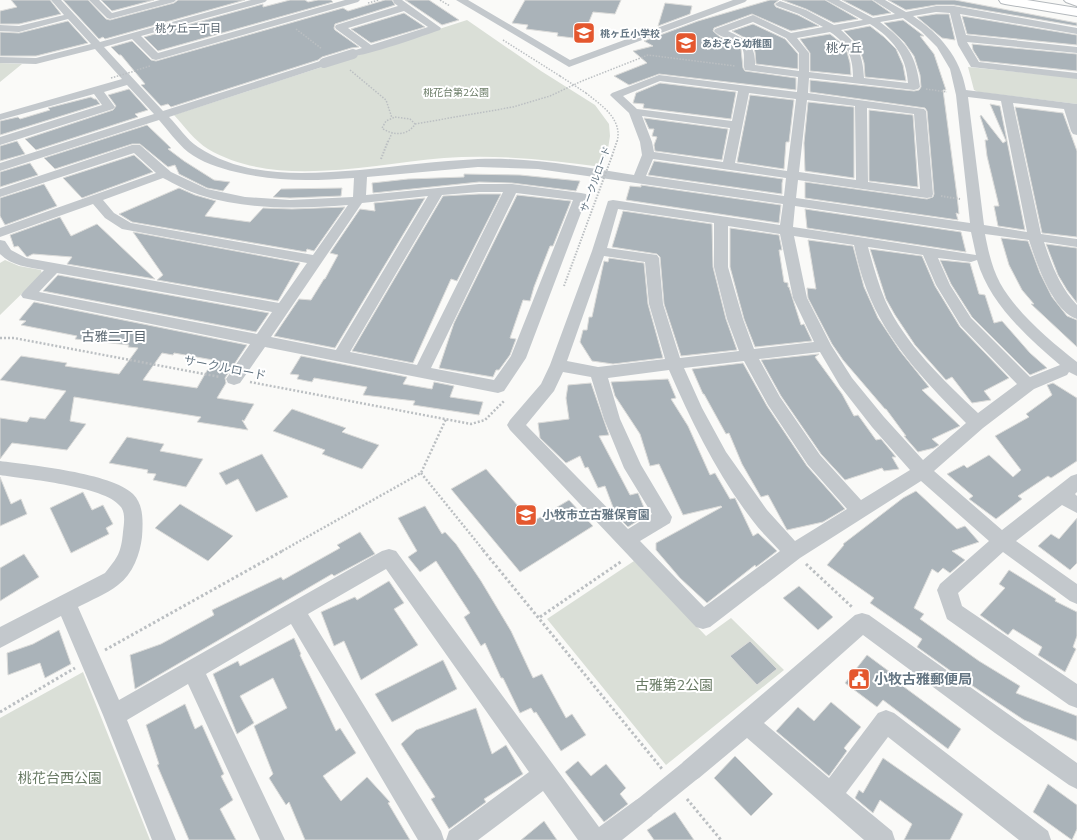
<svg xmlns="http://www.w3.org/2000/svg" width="1077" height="840" font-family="'Nunito Sans','Noto Sans JP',sans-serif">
<rect width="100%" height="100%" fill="#fafaf8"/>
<path fill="#dadfd7" d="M467,20L541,71L595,105L609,124L610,136L608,149L602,167C549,160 497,154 444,158C370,164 276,189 208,149C195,141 184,126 174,115Z
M0,63L22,64L0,82Z
M968,67L1077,78V104L978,92L974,90Z
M5,260L19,266L41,270L42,274L0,315V263Z
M634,561L706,636L731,618L784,670L666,765L547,619Z
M83,672L150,840H0V718Z"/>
<path fill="#aab3b9" stroke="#dcdcda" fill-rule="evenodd" d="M11,0H50L61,14L19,24H0V11L17,7Z
M63,0H88L106,19L110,20L174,3L178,0H245L105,39L103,37L99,39Z
M101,0H154L112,11Z
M290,0H305L308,2L318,0H331L333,2L158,51L144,37L263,4V7Z
M385,0H392L395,5L335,24L334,28L335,30L359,47L351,48L322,57L318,60L171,107L168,104L161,106L141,85L145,84L121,55H119L111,47L132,41L151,60L156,61L343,8L348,11Z
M405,0H429L459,20L442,25Z
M525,0H621L615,14L593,12L582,39L557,36L558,33L526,29L528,25L512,23Z
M770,0H779L774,4L776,7L798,15L819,26L791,31L752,14L714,28L713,31L720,37L735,44L741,49L743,68L745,71L796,78V90L659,74L629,85L614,76L647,63L633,51L653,46L644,41L698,21Z
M782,0H825L858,19L834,23L806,9Z
M842,0H872L891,13L873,16Z
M888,0H955L1077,23V26L954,5H936L906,10Z
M665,3L692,6L690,14L658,26Z
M404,13L425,27L371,43L351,29Z
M936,14H949L955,40L942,38L917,17Z
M962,16L1077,35V45L967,34Z
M903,20L924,36H920L934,54L946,90H943L957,196L959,214L956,213L958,220L805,198V182L927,199L933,197L934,194L927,111L925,108L810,92V80L914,91L919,90L921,87L920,75L914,56L904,42L884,23Z
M68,21L88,43L36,56H0V32L19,33Z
M753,24L785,39L798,54V69L756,64L755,52L753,46L745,38L732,31Z
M870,26L884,37L896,49L903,65L906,81L865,77L864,63L860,50L853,40L844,31Z
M830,34L840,42L847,52L850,63L851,75L810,71V53L800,39Z
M972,44L1077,54V71L980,61L973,50Z
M660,83L736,92L731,119L643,108L644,104L633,103L636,93Z
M129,89L148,110L135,114L138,117L36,150L25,139L113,110L116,106L108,95Z
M750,95L794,100L789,142H786L784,169L737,162Z
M91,97L94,99H96L100,104L0,135V121L18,117L20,119L50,110L48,108Z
M808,102L854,107V178L805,171L804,143Z
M990,104L1000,106L1025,230L998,226L994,206H999L987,156L985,140H988L980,116L981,115L1003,143L1006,141Z
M1015,107L1063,113L1077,151V237L1042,233Z
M869,110L913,115L918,187L869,181Z
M644,118L728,129L722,160L655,151L654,145L657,137L652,136L654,129H649Z
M147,125L171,148L168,149L184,161L214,180L230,182L223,191L207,188L179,174L175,165L168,167L140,144H132L55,169L44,158Z
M17,141L25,154L0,161V146Z
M134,155L153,172L82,198L63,178Z
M654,161L783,179L782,183V194L648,175Z
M30,163L38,175L0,187V172Z
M464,174L520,175L580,181L576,191L512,183L479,182L373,193L372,183L408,179L464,177Z
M44,184L57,206L5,225L0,216V198Z
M641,185L781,205L779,223L626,200L630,186L641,187Z
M179,188L195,195L216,201L205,216L250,222L263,208L292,209L345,207L314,251L307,249L306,252L132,222L119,214Z
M342,188L341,196L290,198L273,197L281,189Z
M479,194H501L457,281L451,279L413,363L352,351L443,196Z
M517,195L571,201L553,246H550L534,287L530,301L523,300L510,338L516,339L510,355L499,370H496L493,377L439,368L454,323Z
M425,198L335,348L274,336L299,299L311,300L324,279H325L338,255L330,253L360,209L375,211L374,203Z
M805,209L961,232L966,252L807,228Z
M623,211L712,224L713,267L726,319L737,350L681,356L664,304L660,257L657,254L612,247Z
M60,217L71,236L97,224L155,279L67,264L72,257L33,254L27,257L18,246L14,247L10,235Z
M730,228L779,235L782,250H779L784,282L788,283V287H789L801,325L804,324L812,341L755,347L744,319L730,267Z
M133,232L300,263L278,301L157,280L163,275Z
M1001,238L1028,241L1040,273L1052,297L1067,316L1077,320V347L1031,304H1034L1022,290L1009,265Z
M808,240L853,246L864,287L878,318L900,351L929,387L922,390L960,426L932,439L939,445L934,448L918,452L904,436H906L886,409H885L843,360L832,344L808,298L807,288L816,289Z
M1046,244L1077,248V303L1067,290L1058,275Z
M870,249L922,256L935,286L960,327L1009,378L984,391L991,400L972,403L952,377L946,380L915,345L895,315L886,299Z
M609,258L644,263L648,304L663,358L613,364L592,361L580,342L583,330H587L589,317H592L604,261L608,262Z
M940,260L970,263L979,294L985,295L994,323L1002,321L1030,353L1047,368L1030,375L972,317L951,284Z
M58,275L269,313L256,332L43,291Z
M34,302L247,345L225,378L226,383L217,398L254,404L244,421L242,420L248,430L197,422L201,417L74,397L70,421L86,424L67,450L12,443L0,459V418L27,422L30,417L45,419L66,391L0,380L21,356L67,363L65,366L119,374L138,348L128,347L129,345L75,339L77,336L21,325L26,321L19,320ZM162,353L173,355L174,353L213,360L197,388L143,380Z
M819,354L815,357L842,394L854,416L858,415L876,440L881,439L896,457H892L899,469L884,471L882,468L845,480L821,454L781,396L761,360Z
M301,356L407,377L403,384L432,389L434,382L454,386L450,397L483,402L479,415L413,405L415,401L363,395L367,387L314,378L312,382L297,379L299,375L290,374Z
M743,363L767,406L807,466L845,509L823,522L787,530L768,495L761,497L742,464L729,433L726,434L704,394H703L692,369Z
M668,379L676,398L671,399L688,426L710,475L715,473L730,499L735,498L753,536L758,533L777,551L756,567L755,565L707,603L680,578L656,550V543L722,507L721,506L683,515L659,464L650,466L640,434L615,396L611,382Z
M591,383L609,435L599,436L630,495L638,493L647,515L628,527L616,515L605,486L598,488L588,467L585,468L580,456L566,463L540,438L538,423L569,419L566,398L568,385Z
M1053,383L1077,398V461L1051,478L1048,476L1018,496L1022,499L996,519L969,499L973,496L947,474L964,465L967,468L989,455L1013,477L1021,470L995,436L1029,417L1026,414L1052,395L1047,385Z
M292,409L346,428L342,432L379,445L362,469L322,454L325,450L273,431Z
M127,437L164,444L160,451L203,459L186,487L153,480L156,474L147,473L148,470L109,463Z
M262,454L288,497L256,512L238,479L226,485L219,473Z
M486,469L532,522L569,500L593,526L520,572L451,489Z
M0,477L11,504L21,499L27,514L0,526Z
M916,491L957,529L965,526L979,542L952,551L965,560L950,573L943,568L938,573L932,569L914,608L924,614L920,619L979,661L1020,686L1016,693L1077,716V741L1024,720L962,679L917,647L922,639L870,603L874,598L827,565L844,545L843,544L903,498Z
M83,492L92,510L103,505L113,524L106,528L109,534L71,553L50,508Z
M180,504L233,536L208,561L155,528Z
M425,506L442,534L445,532L456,544L481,581L511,631L533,678L542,674L566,718L572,714L586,735L561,751L536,712L534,713L531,708L520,713L503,678H501L485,643L481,646L464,617L470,613L436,561L420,572L408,557L417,551L398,518Z
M1077,518V563L1070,570L1038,546L1051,534L1059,539Z
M360,532L375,554L334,576L332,574L135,689L130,655L161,644L214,615L212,610L241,596L281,577L283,580L340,548L337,545Z
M24,554L39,577L0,601V568Z
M1009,570L1056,599L1055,601L1077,612V636L1073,647L1076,649L1065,672L1038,655L1042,647L1013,629L1008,635L980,615L1005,588L999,584Z
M389,581L404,603L394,609L418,645L361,680L344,641L334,646L321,612L355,597L357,600Z
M799,586L833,617L818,630L783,598Z
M59,630L71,664L45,678L40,663L8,675L7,653L33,644Z
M294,638L301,654L300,655L336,731L340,728L356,753L323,776L341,801L367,777L390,802L388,803L410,840H305L289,802L286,805L269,778L273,774L254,726L287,708L273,678L240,696L254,723L237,734L213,674L238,661L240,666Z
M750,641L777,669L757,685L730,656Z
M867,655L898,678L896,681L961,729L948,749L883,700L877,707L845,683Z
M443,660L457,689L392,722L375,694Z
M831,702L861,727L844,748L847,751L829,776L776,731L798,707L814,721Z
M185,704L195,729L202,725L224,774L221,776L233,800L220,809L236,840H189L157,765L159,764L146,725Z
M476,708L492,754L506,745L523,774L484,799L486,802L449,829L431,799L435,797L401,744L416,730Z
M735,756L773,794L751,816L714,778Z
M883,758L963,814L950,840H904L912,824L880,800L873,813L855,798L859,790L863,793Z
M578,761L591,776L606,764L626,788L620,794L628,804L604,822L565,772Z
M1048,784L1077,805V829L1072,840L1033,812Z
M675,812L694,840H654L647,830Z
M544,821L557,840H521Z"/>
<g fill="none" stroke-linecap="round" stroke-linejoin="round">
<g stroke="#b5babe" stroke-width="2">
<path id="major" d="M1064,0H1077V6L1066,2Z"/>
</g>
<g stroke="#b4b9bd" stroke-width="2">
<path id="highway" d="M999,0H1027L1077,8V16L1005,4L1001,3Z"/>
</g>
<path stroke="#bbbfc2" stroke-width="1.5" stroke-dasharray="1.5 1.5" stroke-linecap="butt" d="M440,0L450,6
M368,3L379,0
M296,29L322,49
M503,40L560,76
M137,70L150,66
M350,70L386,100L392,118
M926,89L947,92
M586,93C602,106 623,119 617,142
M395,117L410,119L415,124C408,136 393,136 382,128L386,121Z
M415,124L513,107L550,96L582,81L648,55L735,66
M388,142L392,133"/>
<path stroke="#bbbfc2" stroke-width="2" stroke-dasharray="1.5 1.5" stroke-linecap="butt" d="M612,156L617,141
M381,159L388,141
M941,196L960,199"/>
<path stroke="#bbbfc2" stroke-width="2.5" stroke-dasharray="2 2" stroke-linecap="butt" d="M0,338H14L220,377
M250,382L471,424L485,420L504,401
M421,473L484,551
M282,551L421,473L446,419"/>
<path stroke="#bbbfc2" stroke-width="3" stroke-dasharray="2.5 2.5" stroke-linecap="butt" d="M483,550L662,769
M806,564L852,607
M540,617L622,561
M105,650L284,550
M0,712L75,668
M687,799L721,840"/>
<path fill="#c3c8cc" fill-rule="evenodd" d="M51,0H61L100,42L251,0H267L265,2L141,36L158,53L345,0H360L358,2L156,60L152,59L132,39L104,47L163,111L320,61H328L329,63L328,65L169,117C178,126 187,140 198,147C246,179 305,174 360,170C399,166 438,161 478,159C530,157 583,167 634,175L642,155L640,142L629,113L612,97L610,95L612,93L659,75L797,92L798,77L745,70C742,64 746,55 742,48C736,38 721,39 714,31L715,29L753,15L791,33L823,27L799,14L777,6L775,4L780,1L806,10L834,25L863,20L826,0H839L873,18L895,14L873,0H885L906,12L936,6H954L1077,28V34L960,14L966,35L1077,47V53L967,42L979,62L1077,73V79L971,67L958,45L950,13L936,12L913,16C940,34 960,57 966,90L1077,104V135L1073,134L1071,131L1064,109L1013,103L1041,234L1077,239V247L1044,242C1052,266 1060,287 1077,305V319C1053,312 1036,262 1029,240L985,234C988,250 992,268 1000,283C1017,313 1050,341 1077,362V376L1069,372L1067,375L1034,389L983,428L934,471L1002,530L1071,476L1077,474V492L1075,494L1077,496V513L1062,505L1016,541L1077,584V604L1070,601L1003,552L958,593L962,606L1077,684V708L1069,705L947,619L937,590L940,584L989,541L921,481L800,558L710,627L703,629L696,627L510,430L507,425L510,420L541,384L550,365L592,251L608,201L613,200L780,225L783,204L538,169L478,167L367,177L366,195L479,184H512L581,193L586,194L587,197L526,358L504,391L498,393L265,347L240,383L234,385L228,383L226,379L250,344L23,298L21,295L23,292L44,270C28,267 12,266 0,254V240L5,241L11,250L26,258L279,303L307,263L122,229L105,218L93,204L0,237V228L156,173L134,153L0,197V189L132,145H140L171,172L207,189L245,197L290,200L353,197L354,178C311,181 278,182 236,172C219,168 201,162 188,152C177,143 168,130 159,120L0,171V163L154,114L127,85L104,92L115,107L113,109L0,145V137L102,105L94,94L0,120V114L122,79L95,49L36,64L0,63V57L36,58L91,44L68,19L19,32L0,31V25L19,26L64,15ZM903,18L921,31L937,47L950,69L956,95L970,223L796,198L798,180L927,198L932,197L933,194L926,111L924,109L808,93L809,78L914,90L918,89L920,87C916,54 906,42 880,22ZM753,22L786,38L799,53V71L755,65C756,44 745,39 728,31ZM870,24C893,39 906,55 908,83L864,78C863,55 858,45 841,30ZM830,32C847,43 853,57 853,77L809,72V53L797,38ZM660,81L738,91L732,121L637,109L623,96ZM749,93L796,99L787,171L735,163ZM968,97L1001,101L1027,232L984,225ZM807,100L855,106L856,180L799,172ZM867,108L914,114L920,189L868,182ZM642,116L730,128L723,162L654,152L652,142ZM653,159L786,178L784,196L646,176ZM163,178C175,184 187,191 200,195C247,210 300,209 348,205L313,255L131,223L114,213L103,200ZM479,192H503L417,365L350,352L442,195ZM516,193L573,200L511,356L494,380L431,368ZM428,196L336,350L271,337L362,203ZM795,206L971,232L976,255L793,227ZM618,209L714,223V267L727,319L739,351L680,358L663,304L659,258L657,255L607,248ZM728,226L780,234L793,298L814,342L754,349L743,319L728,267ZM794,236L854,245C858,264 863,282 871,300C892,348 930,386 966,423L923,460L884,417L852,378L831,345L807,298ZM868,247L923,255L936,285L961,326L1017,384L978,413C943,380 905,344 885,300C878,283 873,265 868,247ZM604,256L645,262L649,304L665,359L598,367L567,361ZM938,258L971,262L977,260C989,303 1027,337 1060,365L1030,377L971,318L950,285ZM57,273L272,312L257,334L39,292ZM820,352L840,386L872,427L910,470L861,500L820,455L780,397L759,359ZM744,361L768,405L808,465L847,509L795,541L767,510L726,452L702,408L684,368ZM669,370C692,423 718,476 753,521C761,532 771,541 780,551L704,607L640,541L670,523L672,517L641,465L620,419L608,378ZM563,372L591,377L604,419L624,468L652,514L628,529L526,425L554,391Z
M89,0H99L112,13L160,0H176L174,2L110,19L107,18Z
M393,0H402L441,28L440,30C425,35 359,59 349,56L348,54L349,52L362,48L336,29L335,27L336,25L398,6L394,3ZM404,11L428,27L371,45L348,28Z
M456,0H468L570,60L733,0H747L745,2L569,67Z
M0,461C30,465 112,473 133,494C144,505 143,522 142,537C140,554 133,574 118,585C107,594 91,600 78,607L119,700L382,551L389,549L396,551L599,827L636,800L644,796L652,800L656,808L652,816L622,840H578L543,791L478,840H446L449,831L529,772L386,569L308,614L441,831L444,840H418L291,624L206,674L285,840H260L188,684L127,720L176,840H152L103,715L61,616L0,648V627L105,573C118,557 121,553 123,532C124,524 126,512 120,506C105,486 25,479 0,475Z
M862,613L869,615L1077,763V789L1069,785L995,733L863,635L764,723L829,778L878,713L886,710L894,713L1048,831L1051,840H1019L888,737L846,793L892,831L895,840H864L747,738L699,778L691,782L683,778L679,770L683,762L855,615Z"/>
<use href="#major" fill="#fff" fill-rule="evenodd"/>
<use href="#highway" fill="#fff" fill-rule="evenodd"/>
<path stroke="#bbbfc2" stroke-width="1.5" stroke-dasharray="1.5 1.5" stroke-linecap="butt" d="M560,76L586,93
M111,78L135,71"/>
<path stroke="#bbbfc2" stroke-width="2" stroke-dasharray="1.5 1.5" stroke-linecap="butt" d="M564,286L612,156"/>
<path stroke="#c3c8cc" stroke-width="10" d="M324,63L353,54"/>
<path stroke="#c3c8cc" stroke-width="22" d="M644,808L691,770"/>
</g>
<defs>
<g id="school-square" transform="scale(1.15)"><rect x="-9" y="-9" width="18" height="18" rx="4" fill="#e4572e" stroke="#fff"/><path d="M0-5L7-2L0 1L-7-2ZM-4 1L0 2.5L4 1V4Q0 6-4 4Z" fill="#fff"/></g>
<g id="civic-square" transform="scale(1.15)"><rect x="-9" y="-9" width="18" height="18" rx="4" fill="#e4572e" stroke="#fff"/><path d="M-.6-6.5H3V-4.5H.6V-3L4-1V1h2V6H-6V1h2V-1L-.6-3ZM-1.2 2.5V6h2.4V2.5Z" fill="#fff"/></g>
</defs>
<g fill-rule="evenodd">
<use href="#school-square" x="584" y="33"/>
<use href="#school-square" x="686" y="43"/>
<use href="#school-square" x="526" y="515"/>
<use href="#civic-square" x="859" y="679"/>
</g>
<g text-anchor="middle" stroke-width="4" stroke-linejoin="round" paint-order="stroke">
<g font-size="10" font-weight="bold" fill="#657683" stroke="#fff" text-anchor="start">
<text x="600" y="37">桃ヶ丘小学校</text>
<text x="702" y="47">あおぞら幼稚園</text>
</g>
<g font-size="10" fill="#687a64" stroke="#fff">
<text x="456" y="96">桃花台第2公園</text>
</g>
<g font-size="10" fill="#657683" stroke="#fff">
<text transform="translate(595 179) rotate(-70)" y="4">サークルロード</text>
</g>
<g font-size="11" fill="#57646e" stroke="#fff">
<text x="188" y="32">桃ケ丘一丁目</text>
</g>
<g font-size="12" fill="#57646e" stroke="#fff">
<text x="844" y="52">桃ケ丘</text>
</g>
<g font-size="12" fill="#657683" stroke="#fff">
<text transform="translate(225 368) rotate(11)" y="4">サークルロード</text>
</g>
<g font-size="12" font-weight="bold" fill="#657683" stroke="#fff" text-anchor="start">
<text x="542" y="519">小牧市立古雅保育園</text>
</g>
<g font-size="13" fill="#57646e" stroke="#fff">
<text x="114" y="341">古雅二丁目</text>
</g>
<g font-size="14" font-weight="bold" fill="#657683" stroke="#fff" text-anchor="start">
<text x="874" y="684">小牧古雅郵便局</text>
</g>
<g font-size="14" fill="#687a64" stroke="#fff">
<text x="674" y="690">古雅第2公園</text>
<text x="60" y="783">桃花台西公園</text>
</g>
</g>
</svg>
